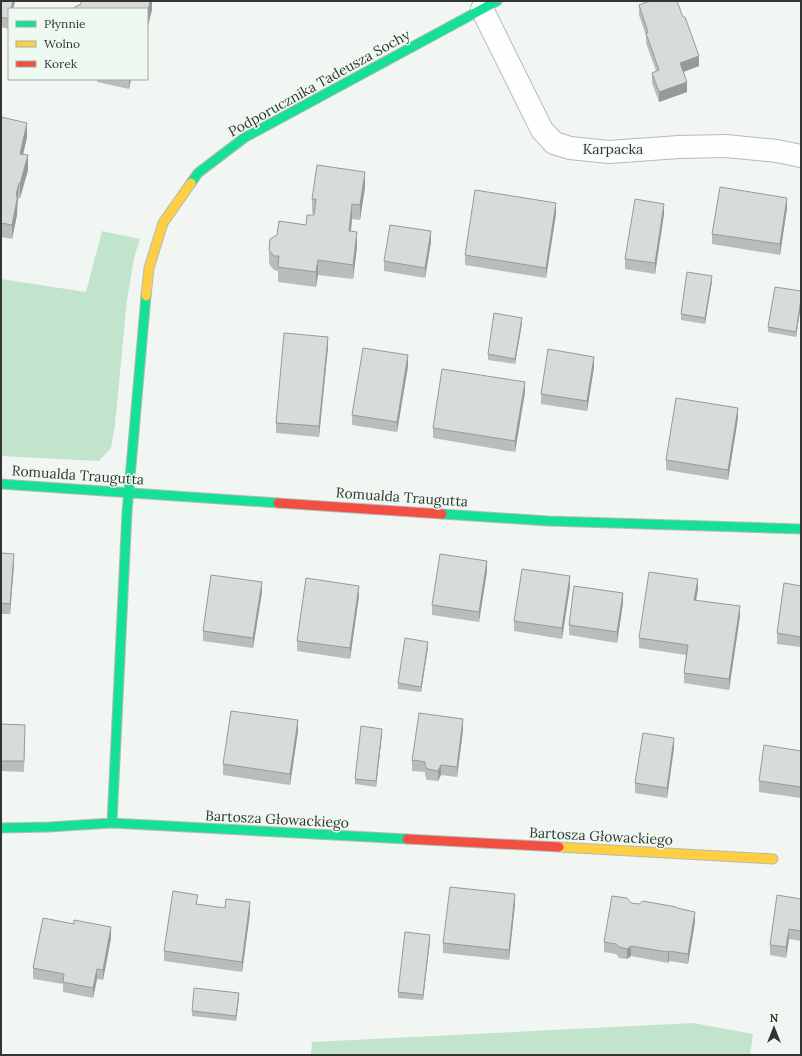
<svg xmlns="http://www.w3.org/2000/svg" width="802" height="1056" font-family="Lora,serif">
<rect width="100%" height="100%" fill="#f1f6f2"/>
<path fill="#c2e4cd" d="M102,231L140,239L134,258L127,300L115,425L111,448L99,461L1,456V279L86,292Z
M693,1023L753,1034L750,1055H311L312,1042Z"/>
<g fill="none" stroke-linecap="round" stroke-linejoin="round">
<g stroke="#b6bbb7" stroke-width="24">
<path id="street" d="M482,9L542,130L554,143L570,148L609,152L679,147L726,146L777,151L801,156"/>
</g>
<g stroke="#b6bbb7" stroke-width="11">
<path id="fast" d="M191,183L198,173L244,138L497,1
M1,484L278,503
M442,514L548,521L801,529
M112,823L127,512L146,296
M1,828L49,827L112,823L407,839"/>
</g>
<g stroke="#b6bbb7" stroke-width="11">
<path id="slow" d="M146,296L149,268L163,223L191,183
M559,847L773,859"/>
</g>
<g stroke="#b6bbb7" stroke-width="11">
<path id="jam" d="M278,503L442,514
M407,839L559,847"/>
</g>
<use href="#street" stroke="#fdfefd" stroke-width="22"/>
<use href="#fast" stroke="#16e098" stroke-width="9"/>
<use href="#slow" stroke="#ffcf43" stroke-width="9"/>
<use href="#jam" stroke="#f24e42" stroke-width="9"/>
</g>
<path fill="#babdbb" d="M1,1H15L13,9H9V29L1,27Z
M639,5L699,66L684,72L687,92L659,102L652,83V73L656,71L646,43V36L639,15Z
M97,79H131L129,89L97,82Z
M1,117L27,137L23,154L28,170L20,198H19L17,202V215L12,239L1,237Z
M365,187L360,220L352,219L351,232L357,247L353,279L318,275L316,287L278,282V271L274,270L269,264V250L306,225L314,215V214L312,213V199Z
M787,208L780,255L712,244V234Z
M556,214L546,278L465,265V255Z
M664,214L655,274L625,269V259Z
M431,242L425,278L384,271V261Z
M712,281L705,324L681,320V314Z
M801,291V304L796,337L768,332V327Z
M522,323L515,364L488,360V354Z
M328,347L319,437L276,433V423Z
M408,366L397,432L352,425V415Z
M594,367L587,411L541,404V394Z
M525,392L515,452L433,438V428Z
M738,418L728,480L666,470V460Z
M1,553L14,564L10,614H1Z
M487,571L479,622L432,615V605Z
M570,586L562,639L514,631V621Z
M801,586V647L777,644V633Z
M698,589L696,600L740,616L729,690L684,683V673L686,655L639,648V638Z
M262,592L253,648L203,641V631Z
M359,596L350,659L297,651V641Z
M623,603L617,643L569,635V625Z
M428,647L421,692L398,689V683Z
M1,724L25,735L24,772L1,771Z
M463,730L457,777L441,775L438,781L427,780L425,775V772L414,771V772L412,771V761Z
M298,731L290,785L223,775V764Z
M382,734L376,787L355,784V779Z
M674,748L667,798L635,793V783Z
M801,751V798L759,792V781Z
M801,899V941L789,939L786,958L770,955V945Z
M631,903L677,908L695,922L688,964L669,961L668,963L631,956L627,959L619,958L616,954L604,952V942Z
M198,904L250,913L242,972L164,961V951Z
M515,904L509,960L443,953V943Z
M111,938L103,980L97,979L93,998L63,992V984L33,979V968Z
M430,940L423,1000L398,998V992Z
M239,998L236,1021L192,1016V1011Z"/>
<path fill="#979a98" d="M13,1H15L13,9H11Z
M150,1H152V10L147,30V16Z
M699,56V66L680,73V63Z
M129,79H131L129,89Z
M687,82V92L659,102V92Z
M27,123V137L20,168V154Z
M28,155V170L20,198V184Z
M365,172V187L360,220V205Z
M19,183L17,215L12,239V225L16,195Z
M787,198V208L780,255V244Z
M556,203V214L546,278V268Z
M352,204V219L349,246V231Z
M664,204V214L655,274V263Z
M431,231V242L425,278V268Z
M357,232V247L353,279V265Z
M318,260V275L316,287V272Z
M712,276V281L705,324V318Z
M801,299V304L796,337V332Z
M522,318V323L515,364V359Z
M328,337V347L319,437V426Z
M408,355V366L397,432V422Z
M594,357V367L587,411V401Z
M525,382V392L515,452V441Z
M738,408V418L728,480V470Z
M14,554V564L10,614V604Z
M487,561V571L479,622V612Z
M570,576V586L562,639V628Z
M698,579V589L694,610V600Z
M262,582V592L253,648V638Z
M359,586V596L350,659V648Z
M623,593V603L617,643V632Z
M740,606V616L729,690V679Z
M428,642V647L421,692V687Z
M463,719V730L457,777V767Z
M298,720V731L290,785V774Z
M382,729V734L376,787V781Z
M674,738V748L667,798V788Z
M441,765V775L438,781V771Z
M515,894V904L509,960V950Z
M250,902V913L242,972V962Z
M695,912V922L688,964V954Z
M111,927V938L103,980V970Z
M789,929V939L786,958V947Z
M430,935V940L423,1000V995Z
M631,946V956L627,959V949Z
M669,951V961L668,963V952Z
M97,969V979L93,998V988Z
M239,993V998L236,1021V1016Z"/>
<path fill="#d8dcd9" stroke="#979a98" d="M1,1H13L11,9H9V19L1,17Z
M81,1H150L147,16V9H74L75,7L81,4Z
M650,1H677L683,17H685L699,56L680,63L687,82L659,92L652,73L659,70L646,33L648,32L639,5Z
M1,117L27,123L20,154L28,155L20,184L19,183L16,195L17,196V200L12,225L1,223Z
M317,165L365,172L360,205L352,204L349,231L357,232L353,265L318,260L316,272L278,267L279,256H274L269,250L270,239L277,235L279,221L306,225L307,215H314L316,199H312Z
M720,187L787,198L780,244L712,234Z
M475,190L556,203L546,268L465,255Z
M635,199L664,204L655,263L625,259Z
M390,225L431,231L425,268L384,261Z
M687,272L712,276L705,318L681,314Z
M775,287L801,291V299L796,332L768,327Z
M494,313L522,318L515,359L488,354Z
M284,333L328,337L319,426L276,423Z
M363,348L408,355L397,422L352,415Z
M548,349L594,357L587,401L541,394Z
M442,369L525,382L515,441L433,428Z
M676,398L738,408L728,470L666,460Z
M1,553L14,554L10,604L1,603Z
M440,554L487,561L479,612L432,605Z
M522,569L570,576L562,628L514,621Z
M649,572L698,579L694,600L740,606L729,679L684,673L688,645L639,638Z
M211,575L262,582L253,638L203,631Z
M306,578L359,586L350,648L297,641Z
M784,583L801,586V637L777,633Z
M574,586L623,593L617,632L569,625Z
M405,638L428,642L421,687L398,683Z
M231,711L298,720L290,774L223,764Z
M419,713L463,719L457,767L441,765L438,771L427,769L425,764V762L414,760V761H412Z
M1,724L25,725L24,761H1Z
M361,726L382,729L376,781L355,779Z
M643,733L674,738L667,788L635,783Z
M764,745L801,751V787L759,781Z
M450,887L515,894L509,950L443,943Z
M173,891L198,895L196,904L225,908L226,899L250,902L242,962L164,951Z
M777,895L801,899V931L789,929L786,947L770,945Z
M612,896L627,898L631,903L639,904L643,901L676,907L677,908L695,912L688,954L669,951L668,952L631,946L627,949L619,947L616,944L604,942Z
M43,918L74,924V920L111,927L103,970L97,969L93,988L63,982L64,974L33,968Z
M405,932L430,935L423,995L398,992Z
M194,988L239,993L236,1016L192,1011Z"/>
<g text-anchor="middle" stroke-width="3" stroke-linejoin="round" paint-order="stroke">
<g font-size="14" fill="#323633" stroke="#eef9f1">
<text transform="translate(319 83) rotate(-29)" y="5">Podporucznika Tadeusza Sochy</text>
<text x="613" y="154">Karpacka</text>
<text transform="translate(78 475) rotate(4)" y="5">Romualda Traugutta</text>
<text transform="translate(402 497) rotate(4)" y="5">Romualda Traugutta</text>
<text transform="translate(277 819) rotate(3)" y="5">Bartosza Głowackiego</text>
<text transform="translate(601 836) rotate(3)" y="5">Bartosza Głowackiego</text>
</g>
</g>
<rect width="802" height="1056" fill="none" stroke="#323633" stroke-width="4"/>
<rect x="8" y="8" width="140" height="72" fill="#eef9f1" stroke="#a3aba5"/>
<rect x="16" y="21" width="20" height="6" fill="#16e098" stroke="#a3aba5"/>
<text x="44" y="28" font-size="12" fill="#323633">Płynnie</text>
<rect x="16" y="41" width="20" height="6" fill="#ffcf43" stroke="#a3aba5"/>
<text x="44" y="48" font-size="12" fill="#323633">Wolno</text>
<rect x="16" y="61" width="20" height="6" fill="#f24e42" stroke="#a3aba5"/>
<text x="44" y="68" font-size="12" fill="#323633">Korek</text>
<g transform="translate(774 1028)" stroke="#eef9f1" stroke-width="3" paint-order="stroke">
<path d="M0-3L7 15L0 10L-7 15Z" fill="#323633"/>
<text y="-6" font-size="11" font-weight="bold" text-anchor="middle" fill="#323633">N</text>
</g>
</svg>
